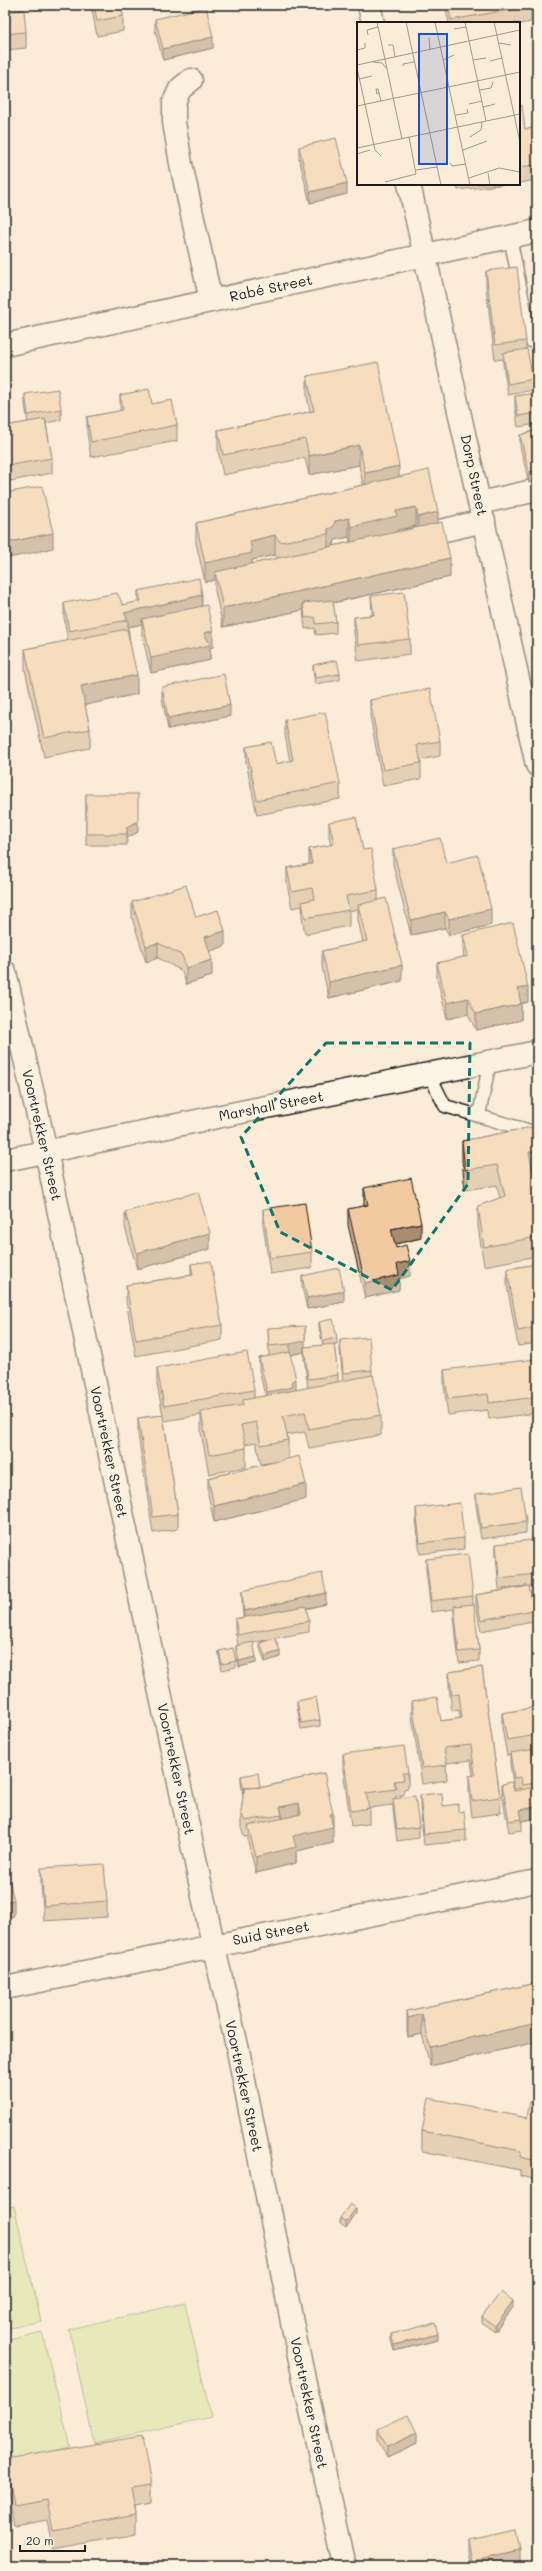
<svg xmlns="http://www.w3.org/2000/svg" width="542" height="2571" font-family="Mali,sans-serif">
<rect width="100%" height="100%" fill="#faecd7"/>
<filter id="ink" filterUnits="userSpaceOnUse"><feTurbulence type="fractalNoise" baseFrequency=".025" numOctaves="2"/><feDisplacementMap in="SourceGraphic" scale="8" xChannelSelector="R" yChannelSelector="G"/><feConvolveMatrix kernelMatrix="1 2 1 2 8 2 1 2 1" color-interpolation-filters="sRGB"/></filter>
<g filter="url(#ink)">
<path fill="#d2e59a" stroke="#77805b" d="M14,2206L41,2321L5,2329V2208Z
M185,2303L211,2417L94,2443L69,2329Z
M42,2332L70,2447L5,2463V2341Z"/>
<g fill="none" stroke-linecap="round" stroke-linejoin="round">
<g stroke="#1c1c1c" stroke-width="15">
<path id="service" d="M510,237L531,341
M429,1074L445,1106L537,1133
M479,1115L490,1061"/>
</g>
<g stroke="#1c1c1c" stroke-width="25">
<path id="minor" d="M191,80L180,89L174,102V122L181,164L211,301
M5,345L537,231
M480,503L537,490
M414,537L484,521
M5,972L46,1151L213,1944L238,2050L296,2342L345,2566"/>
</g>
<g stroke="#1c1c1c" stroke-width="25">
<path id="tertiary" d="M369,5L373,23
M409,184L537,765
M5,1160L537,1052
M5,1988L537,1881"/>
</g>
<use href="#service" stroke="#fcf5e5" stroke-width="12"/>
<use href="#minor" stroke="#fcf5e5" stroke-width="22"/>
<use href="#tertiary" stroke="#fcf5e5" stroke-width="22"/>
</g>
<path fill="#cfae8a" stroke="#1c1c1c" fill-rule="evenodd" d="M91,5H121L123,16V31L97,36Z
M445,5H531V22L519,24V23H449Z
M5,12L26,32V48L5,50Z
M155,19L213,48L163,60L155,30Z
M519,106L525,129L537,128V180L519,183Z
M299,147L347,194L310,203L299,158Z
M457,184H507L458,190Z
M486,271L526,341V349L533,379V390L508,395L503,364V359L495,360L486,287Z
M307,376L399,477L438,522L450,577L333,603L336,622V633L316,635L315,628L305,629L303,610L223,627L215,591V580L205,582L196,543V523L363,485L359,465L309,475L305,458L223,475L218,450V430L310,412L307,396ZM416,526V527L397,532V530ZM349,537L350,542L334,546L335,540ZM275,555L278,558L252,564V560Z
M537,393V424L518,427L515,407V396Z
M25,394L61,409V420L46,423L52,458V473L5,482V426L28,422L25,405Z
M120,395L152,404L177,425V441L91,457L87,433V417L120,411Z
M537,430L529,483L520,446V435Z
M138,591L202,606L213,647H210V660L151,673L142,635V624L128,627L137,694L85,705L90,729V748L44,757L25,669V649L68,641L64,618V603L123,605L138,602Z
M371,596L410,639V654L358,661L354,633V617L372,615Z
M313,665L340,674V680L315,684L313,670Z
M162,687L230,716L168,729L162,698Z
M370,700L440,741V756L420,760L421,763V779L383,786L370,715Z
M285,720L340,783V799L257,815L246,762V747L276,764L290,761L285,735Z
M86,794L138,832L127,838V845H86Z
M329,822L363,850L378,890V900L402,981L329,998L322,967V951L363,942L358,920V909L349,911V926L305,934L302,917V906L292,908L287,884V868L309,864V849L331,845L329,837Z
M393,849L446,863L491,925L449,935L445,928L411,935L393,864Z
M132,902L196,917L225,946L209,951L212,976L186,984L182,971L158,958L146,962L132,918Z
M463,935L528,1002L521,1004V1020L476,1030L468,1014L447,1019L437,978V963L464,957L463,950Z
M537,1126V1171H533L537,1191V1256L484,1266L478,1226V1206L500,1198L497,1185L465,1190L462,1161V1141Z
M364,1188L421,1238L395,1244L396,1248L410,1276L399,1279V1290L365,1298L348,1225V1209L364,1206Z
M263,1209L312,1252V1268L270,1274L263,1224Z
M125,1212L210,1249L137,1269L125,1227Z
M191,1264L222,1325V1340L136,1356L126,1301V1285L191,1275Z
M537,1264V1343L518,1346L507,1285V1269Z
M302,1276L344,1302L307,1309L302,1287Z
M319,1322L337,1338V1344H334L338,1375V1382L343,1381L340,1351V1340L372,1370V1376L381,1415V1435L309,1448L305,1432L287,1435L288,1440V1459L306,1499L214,1522L208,1494V1478L274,1462L261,1464L256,1442L245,1444L246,1448V1467L209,1474L201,1432V1415L164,1421L178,1514V1529L153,1533L138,1434V1418L163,1415L157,1384V1368L254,1390V1398L265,1396L259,1369V1358L269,1356L268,1328L305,1347L323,1345L319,1328ZM304,1352V1358L308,1388L296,1390L290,1355Z
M537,1368V1413L489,1419L488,1410L448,1415L444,1386V1370Z
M476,1494L526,1522V1533L481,1539L476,1505Z
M416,1508L464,1538V1549L420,1554L416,1519Z
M496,1544L537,1574V1585L529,1586L533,1610V1621L481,1631L476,1606V1595L527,1586L499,1589L496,1555Z
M426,1559L473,1596V1604L479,1650V1661L459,1663L454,1617V1609L431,1612L426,1570Z
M242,1591L326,1604L306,1609L309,1621V1632L275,1638L280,1657L265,1662L260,1648V1643L270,1639L253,1643L256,1663L239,1667L236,1652V1646L238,1645L235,1630V1619L243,1617L242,1602Z
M219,1651L236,1661V1667L222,1670L219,1656Z
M482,1667L500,1797V1813L472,1817L469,1792V1776H473L471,1760L446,1763L447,1780L422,1784L412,1716V1701L441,1721L460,1718L459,1710L452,1711L449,1687V1672Z
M297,1701L320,1720V1726L301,1729L297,1706Z
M537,1707V1827L535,1818L522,1821V1830L509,1832L502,1795V1784L514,1791L521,1790V1788L514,1789L510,1764V1755L507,1756L502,1728V1713Z
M343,1754L408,1773V1788L404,1789V1795L396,1796V1799L419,1827V1838L397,1841L393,1810V1805L369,1808V1824L351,1826L343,1770Z
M324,1773L333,1843L296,1851V1863L256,1873L248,1842V1836L245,1837L241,1828V1813L243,1796L241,1782V1776L260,1787H264Z
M420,1795L458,1812L466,1830V1841L424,1845L420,1806Z
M41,1868L107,1901V1917L44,1921L41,1884Z
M537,1983V2042L430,2066L422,2034L408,2037L407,2031V2011Z
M537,2103V2180L520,2176V2170L422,2151V2131L527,2118Z
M356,2213L346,2228L340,2224V2218Z
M513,2307L495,2332L482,2323V2317Z
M391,2334L438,2340L394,2351L391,2340Z
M537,2377V2406L533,2405V2394Z
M378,2429L417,2444L387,2458L378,2440Z
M6,2459L151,2485V2504L135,2507L136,2515V2534L53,2549L47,2520L14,2526L6,2479Z
M468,2541L520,2562L502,2566H471L468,2552Z"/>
<path fill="#a98d71" stroke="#1c1c1c" d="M213,37V48L163,60V49Z
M347,183V194L310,203V192Z
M359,445V465L309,475V456Z
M399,466V485L365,492V473Z
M537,470V481L529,483V472Z
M416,507V526L397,530V535L351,546V527L396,511Z
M438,512V531L418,536V517Z
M349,518V537L335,540L333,546L328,549V529L335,521Z
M53,533V548L5,559V543Z
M275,535V555L252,560V572H215V580L205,582V563L250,541Z
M450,558V577L304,609L303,603V610L223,627V608Z
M202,595V611L142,619V624L128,627V620L124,613Z
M213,631V647H210V660L151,673V658L204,633Z
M137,675V694L81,706V686Z
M230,705V716L168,729V718Z
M138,821V832L127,838V827Z
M491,909V925L449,935V919Z
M445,912V928L411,935V920Z
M225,931V946L205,953V937Z
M158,943V958L146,962V946Z
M212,960V976L186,984V968Z
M402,965V981L329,998V982Z
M528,987V1002L518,1004V989Z
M468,998V1014L447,1019V1003Z
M521,1004V1020L476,1030V1014Z
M421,1223V1238L391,1245V1229Z
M210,1233V1249L137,1269V1253Z
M410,1261V1276L399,1279V1290L365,1298V1283L397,1264Z
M344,1291V1302L307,1309V1298Z
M305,1326V1352L304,1347V1352L290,1355V1344Z
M296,1380V1391L267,1403V1392L292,1381Z
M306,1484V1499L214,1522V1506Z
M326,1593V1604L244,1622V1611Z
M280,1651V1657L265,1662V1656Z
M256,1657V1663L239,1667V1661Z
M299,1803V1819L282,1823V1815L280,1807Z
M535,1807V1818L522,1821L520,1810Z
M333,1813V1843L296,1851V1863L256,1873V1857L330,1814Z
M14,1900V1916L5,1918V1902Z
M422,2014V2034L408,2037V2018Z
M537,2023V2042L430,2066V2047Z
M356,2208V2213L346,2228V2222Z
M513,2301V2307L495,2332V2326Z
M438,2334V2340L394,2351V2345Z
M417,2433V2444L387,2458V2447Z
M520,2551V2562L502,2566H472V2561Z"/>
<path fill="#f1caa1" stroke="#1c1c1c" d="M94,5H121L123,16L97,21Z
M448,5H531V6L451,20Z
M206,7L213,37L163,49L155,19Z
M24,10L26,32L5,34V12Z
M522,105L525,129L537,128V165L519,167V106Z
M336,138L347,183L310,192L299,147Z
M517,267L526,341L495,345L486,271Z
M527,349L533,379L508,384L503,353Z
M378,362L399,466L365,473L359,445L309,456L305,439L223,455L218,430L314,411L307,376Z
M58,389L61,409L28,415L25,394Z
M149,389L152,404L172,400L177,425L91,442L87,417L123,410L120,395Z
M537,393V413L518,416L515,396Z
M45,419L52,458L5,466V426Z
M537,430V470L529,472L520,435Z
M429,470L438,512L418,517L416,507L396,511L397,516L351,527L349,518L335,521L333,527L328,529V534L280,542L275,535L250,541L252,553L205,563L196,523Z
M42,486L53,533L5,543V493Z
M442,522L450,558L223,608L215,572Z
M199,578L202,595L124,613L128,620L69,631L64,603L117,593L123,605L141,601L138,591Z
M404,592L410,639L358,645L354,617L374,615L371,596Z
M333,600L336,622L316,624L315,617L305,618L303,603Z
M207,605L213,631L204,633L210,645L151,658L142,619Z
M127,629L137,675L81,686L90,729L44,738L25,649Z
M337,660L340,674L315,678L313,665Z
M224,674L230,705L168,718L162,687Z
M430,689L440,741L417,745L421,763L383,770L370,700Z
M325,712L340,783L257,800L246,747L271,742L276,764L293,760L285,720Z
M86,794H138V821L127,827V834H86Z
M356,817L363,850L371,849L378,890L346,896L349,910L305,918L302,902L314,899L312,888L292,892L287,868L312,864L309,849L334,844L329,822Z
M440,838L446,863L478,855L491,909L449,919L445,912L411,920L393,849Z
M186,885L196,917L218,910L225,931L205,937L212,960L186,968L182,955L158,943L146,946L132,902Z
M386,898L402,965L329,982L322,951L367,941L358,905Z
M513,923L528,987L518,989L521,1004L476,1014L468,998L447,1003L437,963L468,956L463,935Z
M537,1126V1152H529L537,1191V1237L484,1247L478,1206L505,1196L497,1165L465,1170L462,1141Z
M411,1178L421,1223L391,1229L396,1248L406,1245L410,1261L397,1264L399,1275L365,1283L348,1209L368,1205L364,1188Z
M198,1192L210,1233L137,1253L125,1212Z
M305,1203L312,1252L270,1258L263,1209Z
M211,1261L222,1325L136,1340L126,1285L193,1275L191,1264Z
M537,1264V1327L518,1331L507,1269Z
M339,1268L344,1291L307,1298L302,1276Z
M333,1319L337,1338L323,1341L319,1322Z
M305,1326V1341L290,1344L269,1346L268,1328Z
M369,1337L372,1370L343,1373L340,1340Z
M334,1344L338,1375L308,1379L304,1347Z
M247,1352L254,1390L164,1406L157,1368Z
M290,1352L296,1380L292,1381L293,1387L267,1392L259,1358Z
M536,1359L537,1368V1397L489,1403L488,1394L448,1399L444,1370Z
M373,1375L381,1415L309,1429L305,1412L283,1416L288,1440L261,1445L256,1422L241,1425L246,1448L209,1455L201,1412L243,1405V1400Z
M163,1415L178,1514L153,1517L138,1418Z
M299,1456L306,1484L214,1506L208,1478Z
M521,1487L526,1522L481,1528L476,1494Z
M460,1503L464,1538L420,1543L416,1508Z
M532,1540L537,1574L499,1578L496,1544Z
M468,1554L473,1596L431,1601L426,1559Z
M322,1573L326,1593L244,1611L242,1591Z
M529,1586L533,1610L481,1620L476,1595Z
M474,1604L479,1650L459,1652L454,1606Z
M306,1606L309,1621L238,1635L235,1619Z
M275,1638L280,1651L265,1656L260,1643Z
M253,1642L256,1657L239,1661L236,1646Z
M233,1648L236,1661L222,1664L219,1651Z
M482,1667L500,1797L472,1801L469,1776L475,1775L471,1745L444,1748L447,1765L422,1768L412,1701L437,1697L441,1721L462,1718L459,1694L452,1695L449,1672Z
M316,1697L320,1720L301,1723L297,1701Z
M537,1707V1735L507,1740L502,1713Z
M404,1746L408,1773H403L404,1780L394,1781L396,1789L366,1793L369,1808L351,1811L343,1754Z
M537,1749V1783L522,1785L521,1777L514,1778L510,1753Z
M258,1773L260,1787L244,1788V1792L241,1776Z
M324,1773L333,1813L330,1814L333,1827L293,1836L296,1847L256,1857L248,1826L301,1814L299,1803L280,1807L282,1815L245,1821L241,1813L244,1788L264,1787Z
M512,1782L514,1791L537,1787V1816L535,1807L520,1810L522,1819L509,1821L502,1784Z
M442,1793L443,1806L458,1804V1812L464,1811L466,1830L424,1834L420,1795Z
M415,1796L419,1827L397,1830L393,1799Z
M104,1864L107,1901L44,1906L41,1868Z
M5,1865L14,1900L5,1902Z
M537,1983V2023L430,2047L422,2014L408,2018L407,2011Z
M429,2098L527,2118L530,2101L537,2103V2161L520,2157L521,2151L422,2131Z
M350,2204L356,2208L346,2222L340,2218Z
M501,2292L513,2301L495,2326L482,2317Z
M435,2323L438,2334L394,2345L391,2334Z
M537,2377V2395L533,2394Z
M408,2415L417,2433L387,2447L378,2429Z
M142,2436L151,2485L131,2488L136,2515L53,2530L47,2500L14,2506L6,2459Z
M516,2531L520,2551L472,2561L468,2541Z"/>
</g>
<path d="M0 0H542V2571H0ZM326,1043H470L468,1184L392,1290L280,1232L241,1137Z" fill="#faecd7" fill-opacity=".55" fill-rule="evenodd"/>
<path fill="none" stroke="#0f766e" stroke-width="3" stroke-dasharray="8 5" stroke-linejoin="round" d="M326,1043H470L468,1184L392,1290L280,1232L241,1137Z"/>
<g text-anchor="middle" stroke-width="3" stroke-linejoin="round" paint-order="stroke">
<g font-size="14" fill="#1c1c1c" stroke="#fcf5e5">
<text transform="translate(271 288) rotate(-12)" y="5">Rabé Street</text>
<text transform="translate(474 475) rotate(78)" y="5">Dorp Street</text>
<text transform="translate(271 1106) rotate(-11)" y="5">Marshall Street</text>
<text transform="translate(42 1135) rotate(77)" y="5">Voortrekker Street</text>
<text transform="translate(109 1452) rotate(78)" y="5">Voortrekker Street</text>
<text transform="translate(176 1769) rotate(78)" y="5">Voortrekker Street</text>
<text transform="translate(271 1933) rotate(-11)" y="5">Suid Street</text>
<text transform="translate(244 2086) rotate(78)" y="5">Voortrekker Street</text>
<text transform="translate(309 2403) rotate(78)" y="5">Voortrekker Street</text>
</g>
</g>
<g transform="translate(357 22)">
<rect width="163" height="163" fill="#faecd7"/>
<path fill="none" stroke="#a1998c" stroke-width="1" d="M20,0L45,117M49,0L84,163M78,0L113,163M108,0L129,99M137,0L163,120M97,7L109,5M11,13L10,8L21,5M72,16L73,28M142,21L154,23M31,23H36L38,35M0,28L8,26V21M86,38L97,33M116,38L129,36M133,39L145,36M16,40L25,41L29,46M0,43L163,8M47,44L46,42L57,40M0,46L18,128L24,134M2,57L15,54M123,68L134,66L136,60M22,71L20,72L19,67H21L24,79M112,82L125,79M0,84L163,50M126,85L138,82M99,93L111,91L110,87M113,115L124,108L125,100M0,126L163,92M106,128L130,119M0,132L13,128M93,141L95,144L109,142M59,148L80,145M131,151L133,163M112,156L142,146L163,150M28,160L59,152L52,115"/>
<path fill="#1d4ed8" fill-opacity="0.15" stroke="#1d4ed8" stroke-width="2" d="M62,12H90V142H62Z"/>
<rect width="163" height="163" fill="none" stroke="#1c1c1c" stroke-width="2"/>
</g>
<rect width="542" height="2571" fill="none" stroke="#fcf5e5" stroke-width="20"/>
<rect x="10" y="10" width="522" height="2551" fill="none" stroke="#1c1c1c" stroke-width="1.5" filter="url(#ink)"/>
<path d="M20 2545v6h65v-6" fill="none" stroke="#1c1c1c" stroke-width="2"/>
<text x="26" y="2545" font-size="12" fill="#1c1c1c" stroke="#fcf5e5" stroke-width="3" paint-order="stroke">20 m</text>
</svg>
